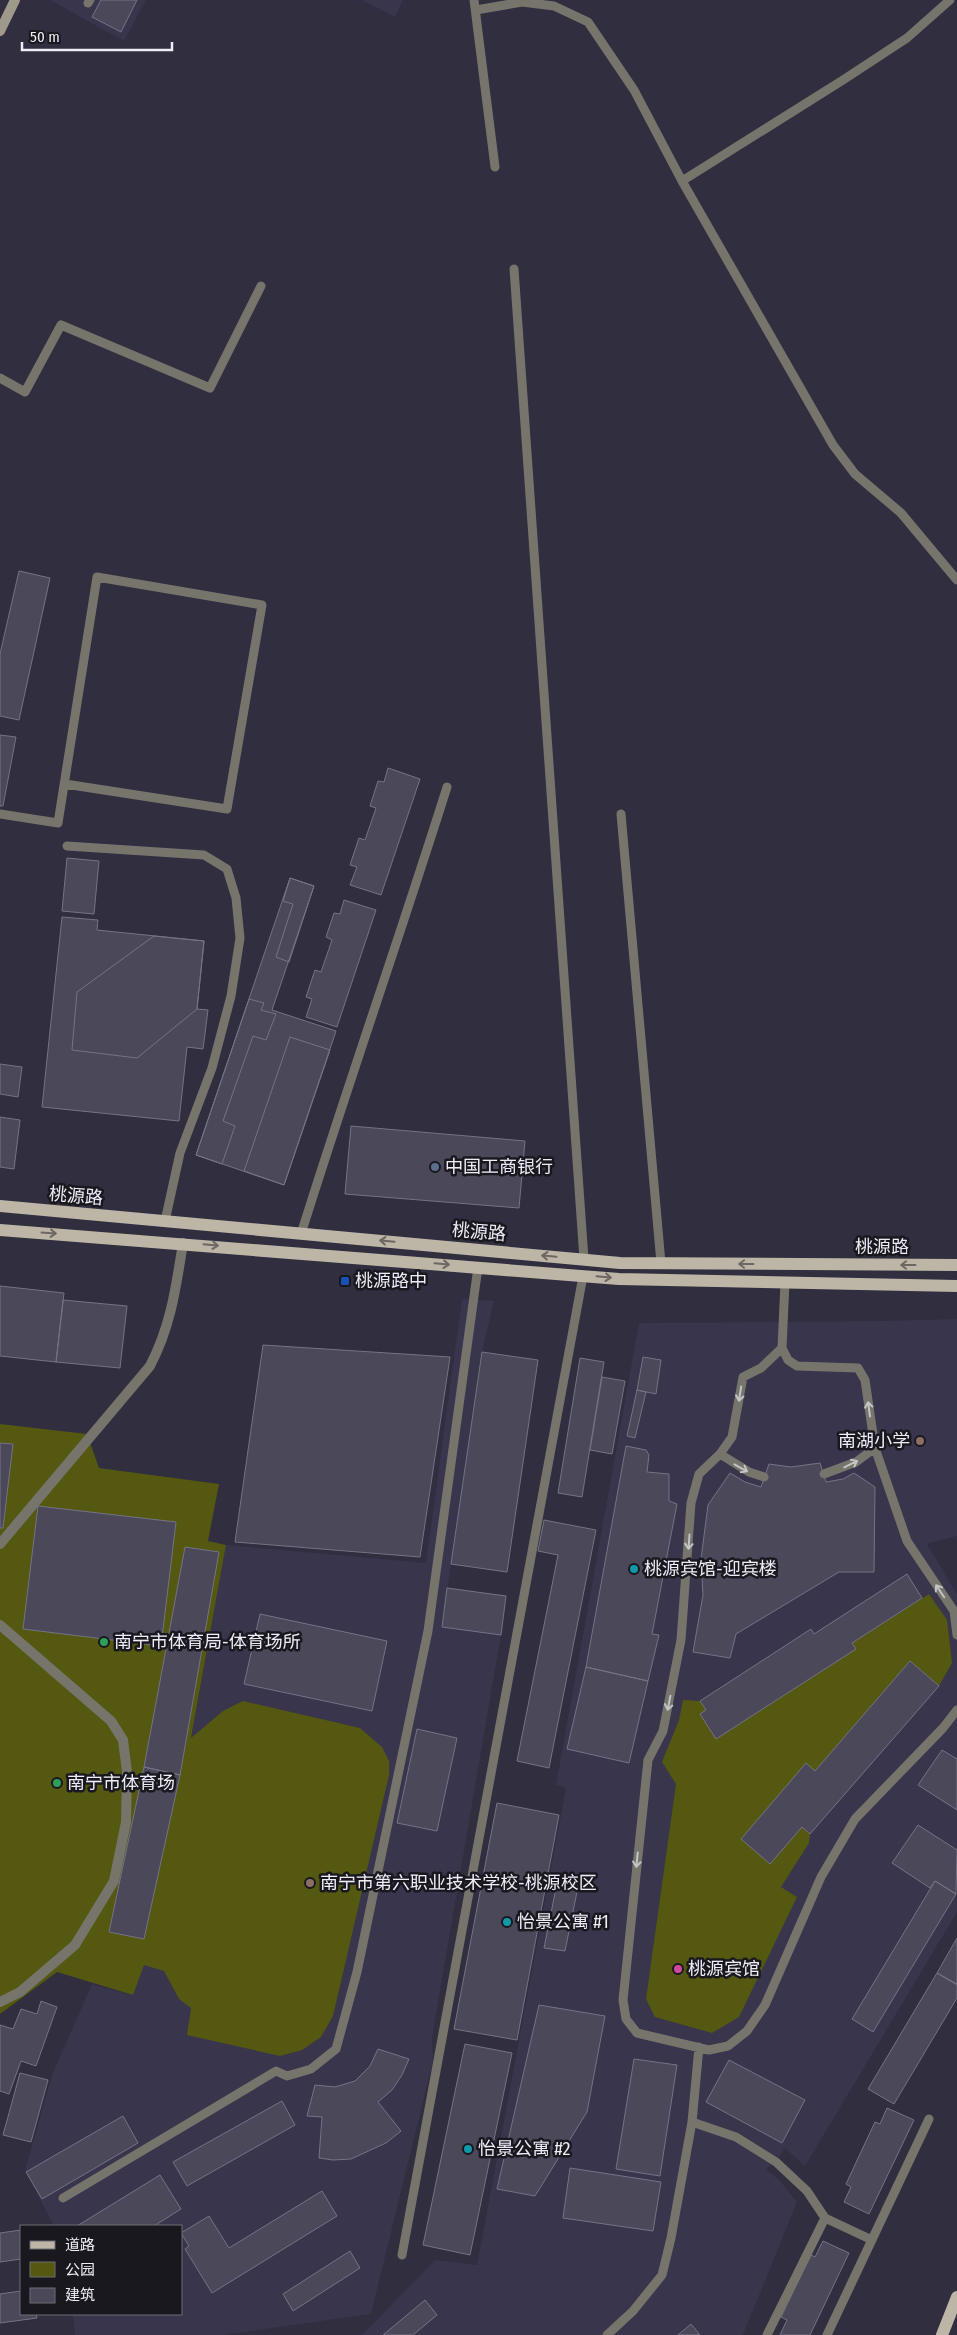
<svg xmlns="http://www.w3.org/2000/svg" width="957" height="2335" font-family="'Fira Sans Condensed','Noto Sans SC',sans-serif">
<rect width="100%" height="100%" fill="#302e3f"/>
<path fill="#38354c" d="M50,0H146L124,41Z
M361,0H403L395,17Z
M462,1299L494,1301L482,1352L442,1627L501,1635L432,2038L433,2061L371,2314L223,2335H75L73,2314H181V2226H54L25,2171L52,2075L92,1984L132,1995L191,1739L226,1545L426,1563Z
M957,1319V1536L927,1544L957,1594V1912L805,2166L785,2148L776,2162L766,2169L781,2182L797,2202L743,2335H362L435,2260L477,2265L566,1788L556,1785L639,1323L880,1321Z"/>
<path fill="#545811" d="M0,1424L87,1434L99,1468L219,1484L208,1541L226,1545L191,1738L223,1711L243,1701L360,1728L382,1747L389,1761V1775L333,2016L321,2037L302,2050L280,2056L187,2035L191,2008L179,1999L164,1971L144,1965L133,1995L57,1972L0,2014Z
M929,1594L947,1620L952,1663L939,1686L910,1662L815,1771L802,1827L810,1834L809,1843L781,1887L797,1897L739,2017L712,2033L655,2017L646,1999L676,1784L662,1762L679,1720L683,1700L700,1701L706,1710L855,1649L852,1643Z"/>
<path fill="#4a4859" stroke="#757385" d="M101,0H137L121,32L92,17Z
M19,571L50,578L19,720L0,716V654Z
M0,735L16,737L3,806H0Z
M388,768L420,779L381,895L350,885L357,867L350,865L359,838L365,840L376,808L370,806L378,781L384,782Z
M67,858L99,861L94,914L62,911Z
M290,878L314,886L272,1010L336,1031L284,1185L196,1155Z
M290,878L314,886L289,962L276,957L293,904L283,901Z
M344,900L376,910L337,1027L306,1017L312,999L306,997L315,970L321,972L332,940L326,937L334,913L340,914Z
M62,917L98,920L97,930L204,941L197,1009L208,1010L203,1049L187,1047L179,1121L42,1107Z
M154,936L204,941L197,1009L137,1058L72,1050L77,992Z
M249,999L264,1003L261,1010L276,1014L266,1040L253,1036L223,1121L235,1126L222,1164L196,1155Z
M290,1037L330,1050L284,1185L244,1171Z
M0,1064L22,1067L18,1097L0,1094Z
M0,1117L20,1120L14,1169L0,1167Z
M351,1126L525,1141L519,1208L345,1194Z
M0,1286L64,1293L56,1362L0,1356Z
M63,1300L127,1306L120,1368L56,1362Z
M263,1345L450,1357L420,1557L235,1542Z
M482,1352L538,1360L507,1572L451,1564Z
M643,1357L661,1360L656,1394L637,1390Z
M580,1358L604,1362L582,1497L558,1493Z
M602,1377L625,1381L612,1454L590,1450Z
M637,1390L646,1392L635,1438L627,1436Z
M0,1443L13,1444L3,1528H0Z
M626,1446L646,1450L649,1455L647,1472L669,1474V1501L677,1504L652,1634L659,1635L648,1681L586,1667Z
M820,1463L826,1482L843,1479L854,1473L875,1487L874,1572H839L736,1634L730,1658L693,1652L703,1595L701,1559L708,1505L730,1473L745,1482L761,1487L769,1464L791,1467Z
M38,1506L176,1522L161,1646L23,1629Z
M544,1520L596,1530L549,1768L517,1761L558,1555L538,1551Z
M185,1547L219,1552L180,1775L144,1767Z
M907,1574L922,1598L852,1643L856,1649L716,1739L700,1714L706,1710L700,1701L811,1629L814,1634Z
M447,1588L506,1596L501,1635L442,1627Z
M260,1614L387,1641L372,1711L244,1684Z
M910,1661L939,1686L810,1834L802,1827L770,1864L741,1839L806,1763L815,1771Z
M586,1667L648,1681L629,1763L567,1749Z
M417,1729L457,1738L437,1831L397,1823Z
M942,1750L957,1759V1810L918,1785Z
M144,1767L180,1775L144,1939L109,1932Z
M497,1803L559,1815L517,2040L454,2029Z
M918,1825L957,1850L956,1894L935,1881L930,1888L892,1863Z
M935,1881L956,1894L873,2032L852,2019Z
M557,1883L578,1887L565,1951L544,1948Z
M957,1938V1984L937,1973Z
M937,1973L957,1985V1998L894,2104L868,2089Z
M41,2001L57,2007L36,2066L21,2061L9,2094L0,2091V2025L13,2029L21,2009L37,2014Z
M539,2005L605,2016L587,2112L535,2196L497,2189Z
M465,2044L512,2053L470,2255L423,2245Z
M378,2049L409,2059L402,2075L392,2090L378,2102L401,2131L386,2143L351,2159L333,2160L319,2158L322,2117L307,2116L315,2085L335,2087L355,2081L370,2066Z
M634,2059L677,2065L660,2176L616,2169Z
M729,2060L805,2100L782,2143L706,2102Z
M20,2073L48,2080L31,2142L3,2135Z
M282,2101L295,2125L187,2186L173,2162Z
M887,2108L914,2120L869,2214L844,2202L851,2187L846,2184L875,2122L880,2124Z
M123,2116L138,2143L42,2199L26,2172Z
M570,2168L661,2182L653,2231L563,2218Z
M160,2175L181,2209L154,2226H77Z
M322,2191L337,2216L212,2293L185,2249L189,2246L181,2233L209,2216L229,2248Z
M21,2230V2259L0,2262V2233Z
M823,2241L849,2253L810,2335H780L787,2320L781,2317L811,2255L815,2257Z
M350,2251L360,2268L293,2311L283,2294Z
M21,2291V2314H36L37,2318L0,2323V2294Z
M425,2300L437,2315L413,2335H383Z
M691,2324L700,2335H678Z"/>
<g fill="none" stroke-linecap="round" stroke-linejoin="round">
<path stroke="#77746c" stroke-width="9" d="M474,0L495,167
M88,3L90,0
M476,10L522,2L554,6L588,22L634,90L682,181L833,445L855,474L901,513L957,580
M682,181L843,80L907,38L950,0
M514,269L584,1259
M0,378L25,392L61,325L210,388L261,286
M0,814L58,823L97,577L262,605L227,809L65,784
M621,814L661,1263
M67,846L204,855L227,869L236,898L240,938L231,996L212,1068L180,1153L165,1221
M301,1234C348,1084 400,936 447,787
M785,1282L782,1348L788,1360L797,1366L858,1368L865,1380L875,1448L907,1541L954,1611L957,1635
M782,1348L761,1368L743,1377L732,1437L720,1454L699,1474L691,1503L681,1640L663,1731L648,1760L623,2000L626,2019L637,2033L709,2050L728,2046L747,2031L765,2005L821,1877L855,1819L943,1728L957,1710
M720,1454L749,1472L764,1477
M824,1474L856,1462L875,1448
M692,2122L736,2137L776,2162L807,2191L825,2218L872,2240
M63,2198L276,2071L287,2076L311,2069L336,2049L357,1972L428,1631L478,1267
M402,2255L583,1276
M607,2335L633,2311L662,2275L671,2238L692,2122L699,2047
M767,2335L825,2218
M827,2335L929,2119"/>
<path stroke="#77746c" stroke-width="10" d="M0,1544L150,1366C171,1326 176,1287 183,1243
M0,1625L111,1721L123,1740L127,1772L126,1822L114,1881L75,1945L20,1992L0,2002"/>
<path stroke="#9f998c" stroke-width="10" d="M0,31L15,0"/>
<path stroke="#bdb6a6" stroke-width="12" d="M0,1206L620,1263L957,1265
M0,1230L619,1279L957,1286
M942,2335L957,2297"/>
</g>
<defs><path id="oneway-shaft" d="M-6 0H5M1.5-3L5.5 0L1.5 3" fill="none" stroke-width="1.6" stroke-linecap="round" stroke-linejoin="round" transform="scale(1.25)"/></defs>
<g stroke="#6b6762">
<use href="#oneway-shaft" transform="translate(49 1233) rotate(4)"/>
<use href="#oneway-shaft" transform="translate(387 1241) rotate(-175)"/>
<use href="#oneway-shaft" transform="translate(211 1245) rotate(5)"/>
<use href="#oneway-shaft" transform="translate(549 1256) rotate(-175)"/>
<use href="#oneway-shaft" transform="translate(442 1264) rotate(5)"/>
<use href="#oneway-shaft" transform="translate(746 1264) rotate(-180)"/>
<use href="#oneway-shaft" transform="translate(908 1265) rotate(-180)"/>
<use href="#oneway-shaft" transform="translate(604 1277) rotate(5)"/>
</g>
<g stroke="#c4c3c6">
<use href="#oneway-shaft" transform="translate(740 1394) rotate(99)"/>
<use href="#oneway-shaft" transform="translate(869 1409) rotate(-98)"/>
<use href="#oneway-shaft" transform="translate(851 1464) rotate(-27)"/>
<use href="#oneway-shaft" transform="translate(741 1468) rotate(29)"/>
<use href="#oneway-shaft" transform="translate(689 1542) rotate(94)"/>
<use href="#oneway-shaft" transform="translate(940 1591) rotate(-124)"/>
<use href="#oneway-shaft" transform="translate(669 1703) rotate(101)"/>
<use href="#oneway-shaft" transform="translate(637 1860) rotate(96)"/>
</g>
<circle fill="#5c6f8a" stroke="#19181f" stroke-width="2" cx="435" cy="1167" r="5"/>
<rect fill="#1a4fb4" stroke="#19181f" stroke-width="2" x="340" y="1276" width="10" height="10" rx="2.5"/>
<g fill="#8d6e63" stroke="#19181f" stroke-width="2">
<circle cx="920" cy="1441" r="5"/>
<circle cx="310" cy="1883" r="5"/>
</g>
<g fill="#0f9aa8" stroke="#19181f" stroke-width="2">
<circle cx="634" cy="1569" r="5"/>
<circle cx="507" cy="1922" r="5"/>
<circle cx="468" cy="2149" r="5"/>
</g>
<g fill="#2e9e5b" stroke="#19181f" stroke-width="2">
<circle cx="104" cy="1642" r="5"/>
<circle cx="57" cy="1783" r="5"/>
</g>
<circle fill="#d1479c" stroke="#19181f" stroke-width="2" cx="678" cy="1969" r="5"/>
<g text-anchor="middle" stroke-width="5" stroke-linejoin="round" paint-order="stroke">
<g font-size="18" fill="#eeedf7" stroke="#19181f" text-anchor="start">
<text x="445" y="1173">中国工商银行</text>
<text x="355" y="1287">桃源路中</text>
<text x="910" y="1447" text-anchor="end">南湖小学</text>
<text x="644" y="1575">桃源宾馆-迎宾楼</text>
<text x="114" y="1648">南宁市体育局-体育场所</text>
<text x="67" y="1789">南宁市体育场</text>
<text x="320" y="1889">南宁市第六职业技术学校-桃源校区</text>
<text x="517" y="1928">怡景公寓 #1</text>
<text x="688" y="1975">桃源宾馆</text>
<text x="478" y="2155">怡景公寓 #2</text>
</g>
<g font-size="18" fill="#eeedf7" stroke="#19181f">
<text transform="translate(76 1196) rotate(5)" y="6">桃源路</text>
<text transform="translate(479 1232) rotate(5)" y="6">桃源路</text>
<text x="882" y="1253">桃源路</text>
</g>
</g>
<rect x="20" y="2225" width="162" height="90" fill="#19181f" stroke="#6e6d75"/>
<rect x="30" y="2241" width="25" height="8" fill="#bdb6a6" stroke="#6e6d75"/>
<text x="65" y="2250" font-size="15" fill="#eeedf7">道路</text>
<rect x="30" y="2262" width="25" height="15" fill="#545811" stroke="#6e6d75"/>
<text x="65" y="2275" font-size="15" fill="#eeedf7">公园</text>
<rect x="30" y="2288" width="25" height="15" fill="#4a4859" stroke="#6e6d75"/>
<text x="65" y="2300" font-size="15" fill="#eeedf7">建筑</text>
<path d="M22 42v8h150v-8" fill="none" stroke="#eeedf7" stroke-width="2.5"/>
<text x="30" y="42" font-size="15" fill="#eeedf7" stroke="#19181f" stroke-width="4" paint-order="stroke">50 m</text>
</svg>
